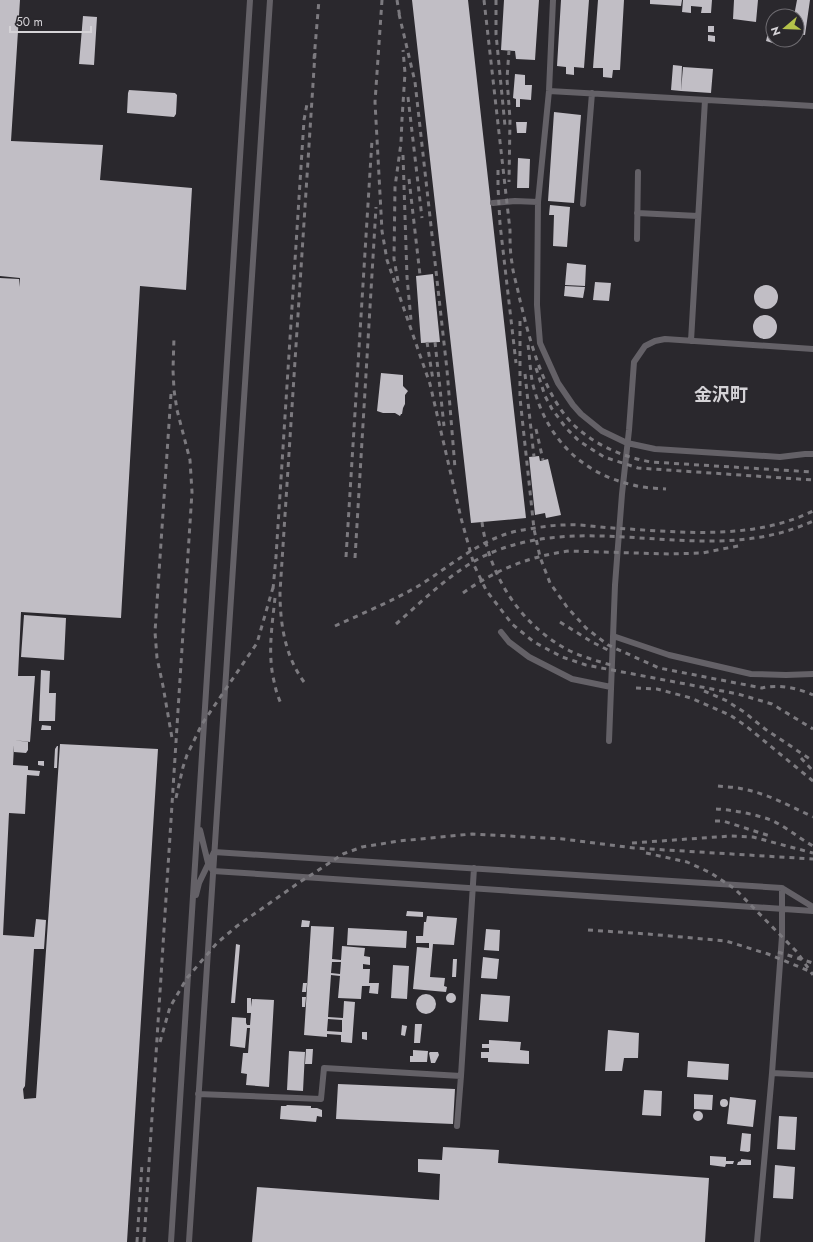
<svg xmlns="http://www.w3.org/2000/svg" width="813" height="1242" font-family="Jost,'Noto Sans JP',sans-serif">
<rect width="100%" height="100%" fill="#2a282d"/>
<path fill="#c1bec5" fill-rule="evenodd" d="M0,0H20L11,141L103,145L100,180L192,188L186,290L140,286L121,618L21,612L18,676H35L30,742L14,740L28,742V750L26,753L14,752V745L13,765L28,766V770L40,771L39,776L27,775L25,814L9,813L3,935L34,937L36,919L46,920L44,949H34L25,1086L23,1089L24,1099L36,1098L60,744L158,749L127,1242H0V324L17,325L0,324V278L19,279V287L20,278L0,276Z
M412,0H468L526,518L471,523Z
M504,0H539L535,60L516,59L515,51L501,50Z
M561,0H589L584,68L574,67V75L566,74V67L557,66Z
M598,0H624L620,70H613L612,78L603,77V68H593Z
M650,0H682L681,6L650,4Z
M683,0H712L711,13H701L702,7L691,6V13L682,12Z
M734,0H758L756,22L733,19Z
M797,0H810L805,35L797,34V16H794Z
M83,16L97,17L94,65L79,64Z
M771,21L773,22V40H777L776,44L766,41Z
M708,26H714V32H708Z
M708,35L715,36V42L708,41Z
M673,65L682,66L681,91L671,90Z
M683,67L713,69L711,93L681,91Z
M515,74L525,75V85H532L531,100L520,99V107H516V99L513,98Z
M129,90L175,93L177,95L176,114L174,117L127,113L128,93Z
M554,112L581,115L574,203L548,201Z
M516,122H527L526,133H517Z
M518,158L530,159L529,188H517Z
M550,205L570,207L567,247L553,246L554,215H549Z
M567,263L586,265L585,286L565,285Z
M433,274L440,342L421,343L416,276Z
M595,282L611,283L609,301L593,300Z
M754 297a12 12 0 1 1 24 0a12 12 0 1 1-24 0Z
M565,286L585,287L583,298L564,296Z
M753 327a12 12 0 1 1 24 0a12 12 0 1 1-24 0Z
M381,373L403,375V386L408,391L405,395V404L403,408L402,414H401L400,416L395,413H383L377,411Z
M539,456L540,461L548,459L561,515L546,518L545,513L535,515L529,457Z
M24,615L66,618L64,660L21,657Z
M41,670L50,671L49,693H56L55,721H39Z
M42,725L51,726V730H41Z
M57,746H58L57,768H54L55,749Z
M38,761H44V766L38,765Z
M407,911L423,912V917L406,916Z
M427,916L457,918L454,945L433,944L430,977L445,978L444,986L447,987L446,992L413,989L417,947L429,948V943H416V936H423L424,922H426Z
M302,920L310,921L309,927H301Z
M311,926L334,927L332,959L341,960L342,946L365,948L364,956L370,957V965L363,964V969H370L369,983H379L378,994L369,993L370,986H362L361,999L338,998L340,976L331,975L328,1017L343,1018L344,1001L355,1002L352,1043L341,1042V1035L327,1034V1037L304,1035ZM332,962H341L340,974L331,973ZM328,1019L342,1020V1032L327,1031Z
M348,928L407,931L406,948L347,945Z
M486,929L500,930L499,951L484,950Z
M236,944L240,945L235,1003H231Z
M483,957L499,959L497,979L481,978Z
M453,959H457L456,977H452Z
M393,965L409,966L407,999L391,998Z
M303,983H307L306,992H302Z
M446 998a5 5 0 1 1 10 0a5 5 0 1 1-10 0Z
M481,994L510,996L508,1022L479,1020Z
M416 1004a10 10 0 1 1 20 0a10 10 0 1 1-20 0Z
M302,997H306L305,1007H302Z
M247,998H251V1007L252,999L274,1000L269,1087L246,1085L247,1074L241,1073L243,1053H248L250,1028H247L245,1048L230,1046L232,1017L246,1018V1023L247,1025H250L251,1013H247Z
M415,1024H422L420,1043H414Z
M402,1025L407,1026L405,1036L401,1035Z
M608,1030L639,1033L638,1058H624L622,1071H605Z
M362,1032H367V1040L362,1039Z
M489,1040L521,1042L520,1050L529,1051V1064L488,1062V1058H481V1052H489V1048H482V1044H489Z
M306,1049H313L312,1064H305Z
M413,1050L428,1051L427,1062H410V1056H413Z
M289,1051L305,1052L303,1091L287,1090Z
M430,1052H438L439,1055L435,1063H431L429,1053Z
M688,1061L729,1064L728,1080L687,1077Z
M338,1084L455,1089L453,1124L336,1119Z
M644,1090L662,1091L661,1116L642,1115Z
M694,1094L713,1095L712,1110L694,1109Z
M730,1097L756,1100L753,1127L727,1124Z
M720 1103a4 4 0 1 1 8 0a4 4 0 1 1-8 0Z
M287,1105L311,1106V1108H317L322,1110V1117L317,1116L316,1122L280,1119L281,1106H286Z
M693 1116a5 5 0 1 1 10 0a5 5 0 1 1-10 0Z
M779,1116L797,1117L795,1150L777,1149Z
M742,1133L751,1134L750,1151L748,1152L740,1151Z
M443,1147L499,1150L498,1163L709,1178L705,1242H252L257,1187L439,1200L440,1174L418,1172V1159L442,1160Z
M710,1156L726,1157V1161H734L733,1164H726L725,1167L710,1165Z
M741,1159L751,1160V1165H737L738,1162L741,1161Z
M775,1165L795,1167L793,1199L773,1198Z"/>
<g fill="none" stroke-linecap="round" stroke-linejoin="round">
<path stroke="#646167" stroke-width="6" d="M553,0L549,91L538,202L537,305L540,343L558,383L573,405L581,414L602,431L627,443L655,449L780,457L805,454H813
M549,91L813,106
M493,203L515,201L538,202
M583,204L592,93
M637,213L698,216
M637,239L638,172
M691,341L705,100
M501,632L509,642L529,657L572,679L611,687
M613,636L669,655L751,674L786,675L813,674
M609,741L615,585L622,494L629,430L634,362L645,346L655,341L665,339L813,349
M200,830L208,863L213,871L813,911
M196,895L199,883L214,852L782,888L813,907
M772,1073L813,1075
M198,1094L321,1099L324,1068L461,1076L474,868
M457,1126L461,1076
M171,1242L250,0
M189,1242L270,0
M757,1242L772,1073L782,936V888"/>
<path stroke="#7c7a7f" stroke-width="3" stroke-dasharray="5 5" stroke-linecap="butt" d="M382,0L375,102L382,231L387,260L430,384L461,518L474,565L486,590L512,624L534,642L562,657L586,665L738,694L772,704L813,729
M397,0L400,18
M484,0L510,230C510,241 510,252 512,263C513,274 517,285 519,296C529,338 544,399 577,428C599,447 624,457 651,462L813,472
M496,0V34L505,126
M399,14L415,82L447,370L455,468
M509,50L507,79L510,119L509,182
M314,59L319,0
M408,97L422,218
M403,155L407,277L411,320
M498,170V187L500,224L516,363
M409,179L420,275
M398,281L394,259L395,187L401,143L402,119L405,73L403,50
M520,321V398L534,529L540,557L550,583L567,607L586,628L608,645L659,668L762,688C778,684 798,688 813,695
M427,342L433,380
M435,342L444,426
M528,345C530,358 530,372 533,385C546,437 580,473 633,485C643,488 655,488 666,489
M536,368L545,396L552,409L566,428L579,441L604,457L638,468L813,480
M525,374L534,457
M171,394L155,632L157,658L163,686L172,738
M536,429L543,460
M482,522C489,576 521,626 570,651C583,657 597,661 611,665
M346,557L372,140
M355,558L376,207
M273,589L276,557L304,120L307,104
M463,593C495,570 530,556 569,551L669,554L702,553L743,545
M275,598C272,626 267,657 275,685C276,692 279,699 282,706
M560,622L592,642L610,651
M396,624C426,598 456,567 493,552C596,510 710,569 813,521
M335,626C363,613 393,601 420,585C455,563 486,534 529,529C541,527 553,525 565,525C581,524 597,527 613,528C679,532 752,541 813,511
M304,682C285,656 280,624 280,592L315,53
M636,688L657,689L691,698L730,715L746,726L813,781
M704,691L727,701L744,712L765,729L813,761
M801,758L813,771
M718,786C726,787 735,787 743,789C768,794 790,806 813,817
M176,798L183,767L187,755L202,724L257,643L274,584
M716,809C734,810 754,814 771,820C786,827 799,838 813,846
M715,821H723L770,836
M632,843L731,836L753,837L813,853
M646,853L687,862L711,873L735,889L797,952L813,975
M588,930L648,934L726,941L768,954L809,971
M778,952L813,963
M160,1042L170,1007L187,978L217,943L237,926L297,884L343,854L362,847L399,841L472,834L563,839L634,848L813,859
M137,1242L142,1164
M144,1242L192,492L190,460L177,410L174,390L173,370L174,337"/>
</g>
<g text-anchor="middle" stroke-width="4" stroke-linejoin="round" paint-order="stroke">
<g font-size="18" font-weight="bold" fill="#d5d3d7" stroke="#2a282d">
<text x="721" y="401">金沢町</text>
</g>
</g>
<g transform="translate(785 28) rotate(251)"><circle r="19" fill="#2a282d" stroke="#6e6c71"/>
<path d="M0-3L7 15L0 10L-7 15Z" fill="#b4c24a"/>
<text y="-6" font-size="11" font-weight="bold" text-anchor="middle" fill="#d5d3d7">N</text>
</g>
<path d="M10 26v6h81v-6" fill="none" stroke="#d5d3d7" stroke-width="2"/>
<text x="16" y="26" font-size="12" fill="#d5d3d7" stroke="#2a282d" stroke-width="3" paint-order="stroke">50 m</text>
</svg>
